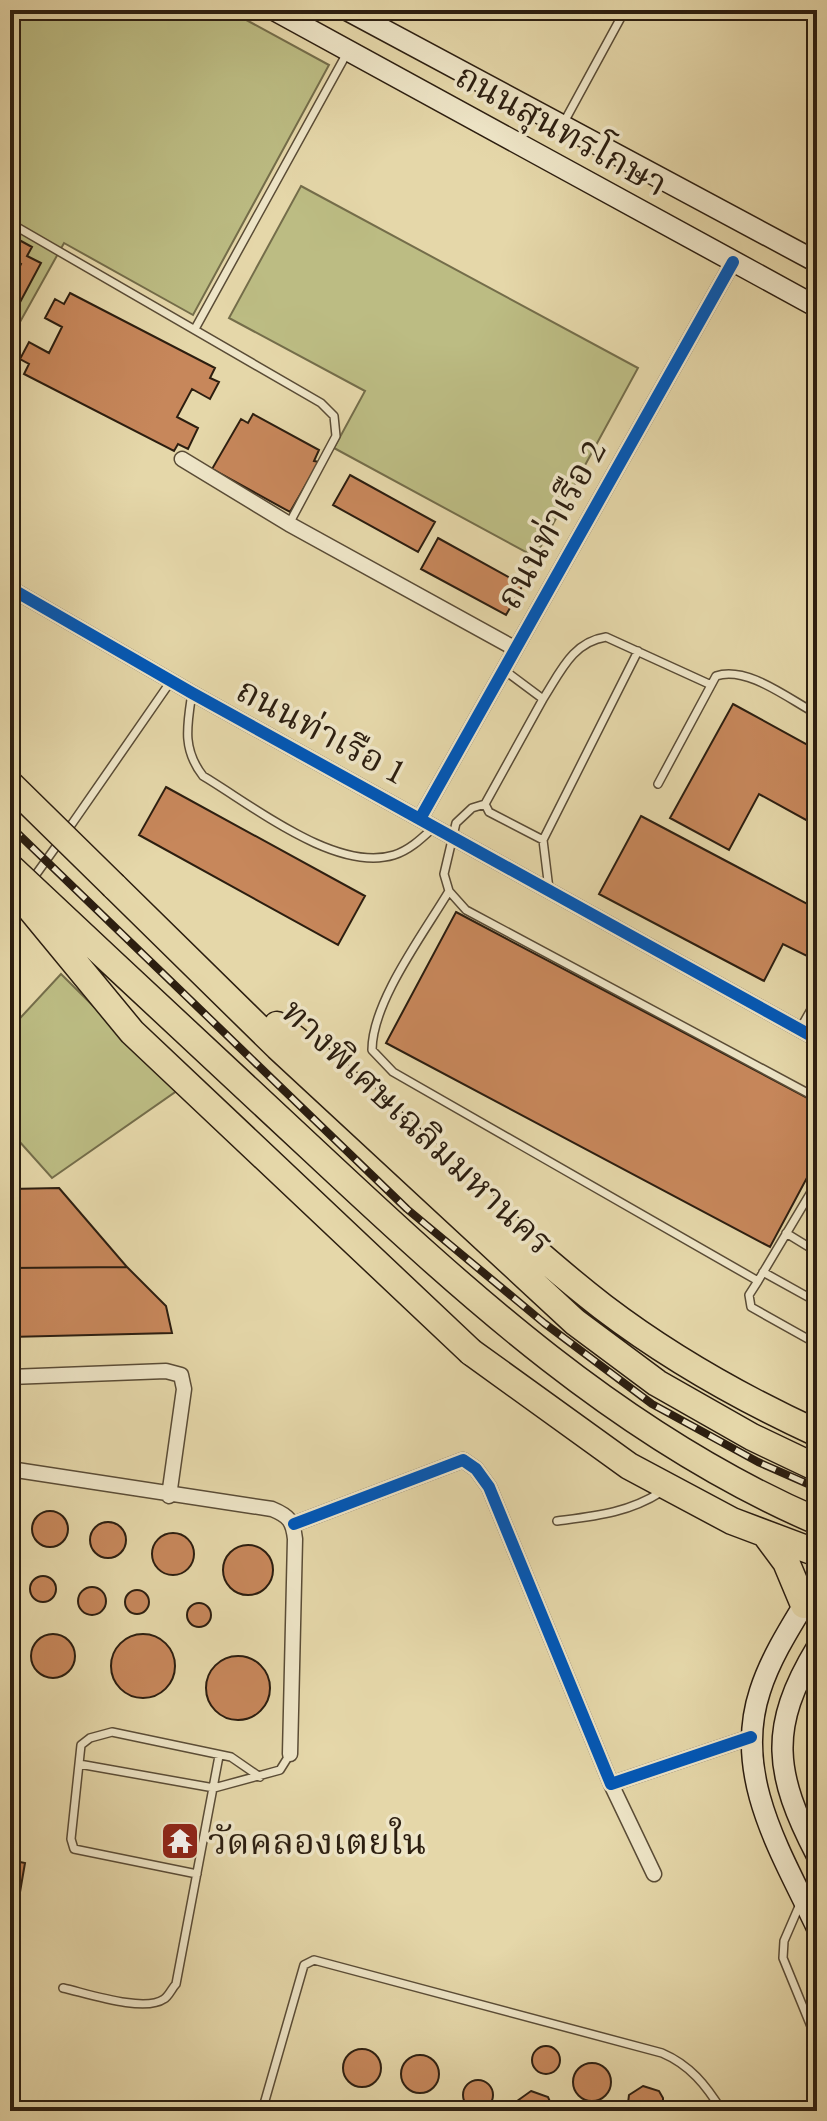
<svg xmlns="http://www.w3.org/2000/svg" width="827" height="2121" font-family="'EB Garamond','Noto Serif Thai',serif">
<rect width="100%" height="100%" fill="#e5d7a9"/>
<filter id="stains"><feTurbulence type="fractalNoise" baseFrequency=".0025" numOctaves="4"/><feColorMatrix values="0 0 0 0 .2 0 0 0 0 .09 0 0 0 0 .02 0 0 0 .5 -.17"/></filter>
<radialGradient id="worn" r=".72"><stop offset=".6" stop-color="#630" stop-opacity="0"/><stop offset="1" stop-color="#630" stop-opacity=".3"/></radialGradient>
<path fill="#bcbc83" stroke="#746d4a" stroke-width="2" d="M10,10H228L329,65L193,315L64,243L10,340Z
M301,186L638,368L535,557L334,448L365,391L229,318Z
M61,974L178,1090L52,1178L10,1131V1029Z"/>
<path fill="#c7875b" stroke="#2c1e10" stroke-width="2" d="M10,235L32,247L27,256L41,263L10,321V286L21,264L10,258Z
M70,293L215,368L210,378L219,382L210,399L192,389L177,417L198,428L188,449L178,444L174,451L24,374L29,364L20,359L29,342L49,353L62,327L45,318L55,299L64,304Z
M253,414L319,450L314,461L319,462L290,512L212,469L241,419L248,423Z
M350,475L435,522L418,552L333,505Z
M438,538L523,585L506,615L421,569Z
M733,704L817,750V826L759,794L729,850L670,818Z
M166,787L365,896L338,945L139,835Z
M641,816L817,909V937L807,956L783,944L764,981L599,894Z
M456,912L817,1103V1159L770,1247L386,1043Z
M59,1188L127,1267L10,1268V1189Z
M127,1267L166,1306L172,1333L10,1337V1268Z
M32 1529a18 18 0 1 1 36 0a18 18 0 1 1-36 0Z
M90 1540a18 18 0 1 1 36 0a18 18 0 1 1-36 0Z
M152 1554a21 21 0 1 1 42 0a21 21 0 1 1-42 0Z
M223 1570a25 25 0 1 1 50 0a25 25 0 1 1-50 0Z
M30 1589a13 13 0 1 1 26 0a13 13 0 1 1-26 0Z
M78 1601a14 14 0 1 1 28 0a14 14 0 1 1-28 0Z
M125 1602a12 12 0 1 1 24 0a12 12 0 1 1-24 0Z
M187 1615a12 12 0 1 1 24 0a12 12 0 1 1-24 0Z
M111 1666a32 32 0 1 1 64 0a32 32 0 1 1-64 0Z
M31 1656a22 22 0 1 1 44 0a22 22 0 1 1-44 0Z
M206 1688a32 32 0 1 1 64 0a32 32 0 1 1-64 0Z
M10,1860L25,1863L19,1898L10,1897Z
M532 2060a14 14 0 1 1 28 0a14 14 0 1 1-28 0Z
M343 2068a19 19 0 1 1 38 0a19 19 0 1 1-38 0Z
M401 2074a19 19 0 1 1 38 0a19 19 0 1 1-38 0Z
M573 2082a19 19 0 1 1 38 0a19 19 0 1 1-38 0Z
M463 2095a15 15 0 1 1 30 0a15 15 0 1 1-30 0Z
M643,2086L659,2091L663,2098V2111H627L629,2095Z
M531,2091L548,2097L554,2111H514L517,2101Z
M352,2104L358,2107L361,2111H345Z"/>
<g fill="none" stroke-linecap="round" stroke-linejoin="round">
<g stroke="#5a4c36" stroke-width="10">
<path id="lane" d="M377,24L385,10
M563,124L625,10
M10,223L321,403L334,416L336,436L289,524
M196,327L347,53
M504,670L543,699L485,804L489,812L543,840L638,651
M192,693C187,726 182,749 203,776C252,805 336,873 394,855C410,850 422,838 434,827
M543,699C560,673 572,642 606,637L709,684
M658,784L716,676C747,665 790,700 817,714
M485,804L472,808L456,823L444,874L449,891L466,910L817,1098
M67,831L171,681
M543,840L549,889
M32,880L60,841
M449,891C424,933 372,1002 372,1050L393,1072L758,1281L817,1182
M800,1029L817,999
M786,1233L817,1252
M763,1272L817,1302
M758,1281L749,1295L751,1307L817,1344
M557,1521C595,1516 628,1513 661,1492
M79,1764L214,1788L280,1770L290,1754
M197,1874L74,1849L71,1839L81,1745L90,1738L112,1732L231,1757L260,1777
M800,1904L784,1941L783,1958L817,2041
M63,1988C86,1993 144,2013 164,1999C169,1996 172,1988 176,1984L219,1756
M262,2111L304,1965L314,1960L662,2053C690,2065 706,2085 722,2111"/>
</g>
<g stroke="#5a4c36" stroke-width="17">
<path id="street" d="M182,459L289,524L514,648
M10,588L192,693L817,1039
M421,817L733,262
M10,1377L166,1371L181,1375L184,1389L169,1496
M10,1469L272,1509C289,1516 293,1521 295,1539L290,1754
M294,1524L463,1460L476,1469L489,1487L611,1784L751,1737
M611,1784L654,1874"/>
</g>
<g stroke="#2c1e10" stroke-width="23">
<path id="secondary" d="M274,10L817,307
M347,10L817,262
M817,1583C797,1617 772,1653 760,1691C732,1776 782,1854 817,1928
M817,1647C768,1728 774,1773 817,1856"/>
</g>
<g stroke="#2c1e10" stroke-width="29">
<path id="highway" d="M114,886L278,1047L575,1322L657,1383L752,1437L817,1468
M277,1025C392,1112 490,1219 603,1307C670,1358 741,1398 817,1433
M471,1352L629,1466L732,1521L817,1553
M766,1535L786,1562L804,1605"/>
</g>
<use href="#lane" stroke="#eee5c7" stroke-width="7"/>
<use href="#street" stroke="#eee5c7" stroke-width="14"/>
<use href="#secondary" stroke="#eee5c7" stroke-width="20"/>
<use href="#highway" stroke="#e5d7a9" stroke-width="26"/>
<g stroke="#2c1e10" stroke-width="8">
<path id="rail" d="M10,826L407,1209L544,1323L652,1404L758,1462L817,1488"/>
</g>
<use href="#rail" stroke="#eee5c7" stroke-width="5" stroke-dasharray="15" stroke-linecap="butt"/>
<g stroke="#2c1e10" stroke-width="29" stroke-linecap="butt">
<path id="highway-bridge" d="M10,784L114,886
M10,867C111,962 213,1057 314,1151C468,1295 622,1437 817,1521
M19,895L132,1032L471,1352"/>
</g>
<use href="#highway-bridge" stroke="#e5d7a9" stroke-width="26"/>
<g stroke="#eee5c7" stroke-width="17">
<path id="cycleway" d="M10,588L192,693L817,1039
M421,817L733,262
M294,1524L463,1460L476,1469L489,1487L611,1784L751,1737"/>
</g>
<use href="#cycleway" stroke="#0057b8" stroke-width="12"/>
</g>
<defs>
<g id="temple-square" transform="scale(2)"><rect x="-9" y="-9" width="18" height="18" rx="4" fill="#8f2418" stroke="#eee5c7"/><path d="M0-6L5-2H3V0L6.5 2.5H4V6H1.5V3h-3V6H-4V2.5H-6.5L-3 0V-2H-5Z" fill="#fff"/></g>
</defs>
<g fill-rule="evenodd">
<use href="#temple-square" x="180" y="1841"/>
</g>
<g text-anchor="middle" stroke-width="7" stroke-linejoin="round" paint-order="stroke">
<g font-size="36" fill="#2c1e10" stroke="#eee5c7">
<text transform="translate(562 129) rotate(29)" y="13">ถนนสุนทรโกษา</text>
<text transform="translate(550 524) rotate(-61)" y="13">ถนนท่าเรือ 2</text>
<text transform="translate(322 730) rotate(28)" y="13">ถนนท่าเรือ 1</text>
<text transform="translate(418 1126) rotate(43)" y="13">ทางพิเศษเฉลิมมหานคร</text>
</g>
<g font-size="36" fill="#2c1e10" stroke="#eee5c7" text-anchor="start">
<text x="208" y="1854">วัดคลองเตยใน</text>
</g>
</g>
<rect width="827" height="2121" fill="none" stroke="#e5d7a9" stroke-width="40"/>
<rect x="12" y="12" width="803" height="2097" fill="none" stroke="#2c1e10" stroke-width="4"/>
<rect x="20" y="20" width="787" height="2081" fill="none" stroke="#2c1e10" stroke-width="2"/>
<rect width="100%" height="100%" filter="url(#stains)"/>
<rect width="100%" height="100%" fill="url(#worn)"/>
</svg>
